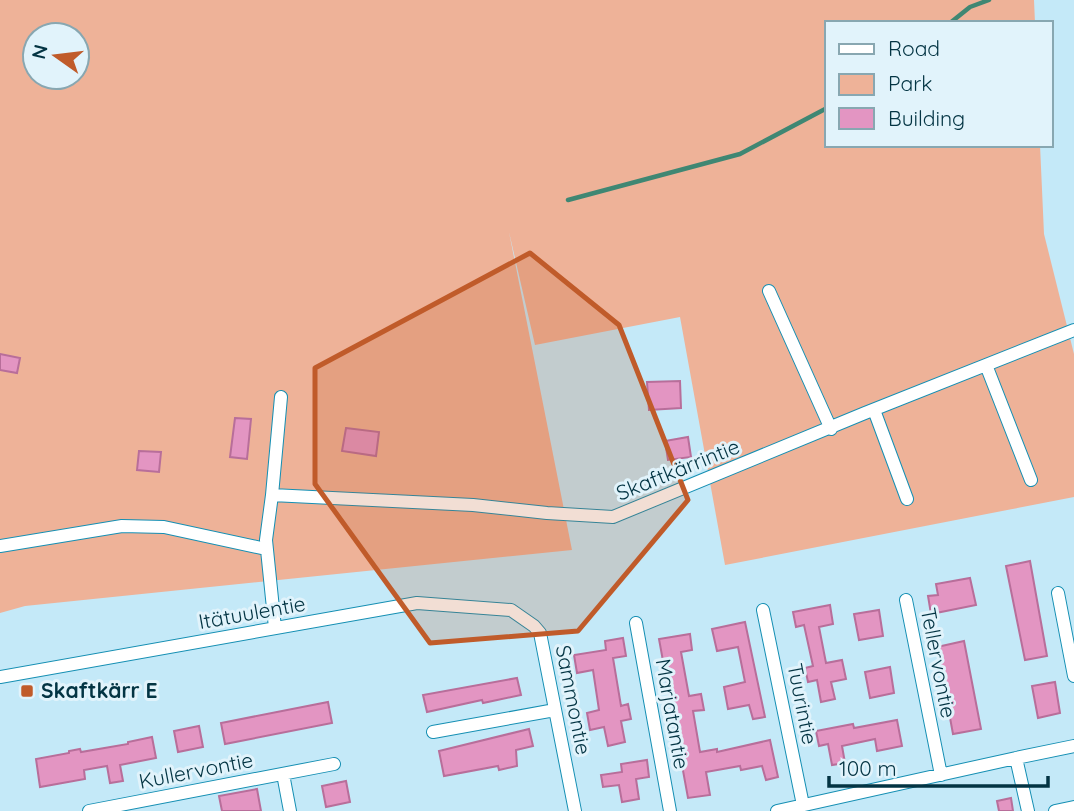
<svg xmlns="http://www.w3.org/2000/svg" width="1074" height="811" font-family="Quicksand,sans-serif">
<rect width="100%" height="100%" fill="#c4e9f8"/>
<path fill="#eeb298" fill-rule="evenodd" d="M0,0H1034L1035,23H827V145H1040L1044,234L1074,354V497L725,565L680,317L535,345L509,232L572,550L25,606L0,613ZM35,35H77V77H35Z"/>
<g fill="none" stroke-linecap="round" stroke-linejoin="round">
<path stroke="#3f8773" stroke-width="4.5" d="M950,23L970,7L989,0
M568,200L740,154L827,108"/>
</g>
<path fill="#e395c2" stroke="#b86e9a" stroke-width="2" d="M0,354L20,358L17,373L0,370Z
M680,381L681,408L649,410L647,382Z
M235,418L251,419L247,459L230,457Z
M346,428L379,432L376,456L342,451Z
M688,437L691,457L668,460L665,441Z
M139,451L161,452L159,472L137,470Z
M1030,561L1047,656L1025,660L1006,566Z
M970,578L976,605L931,614L928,596L938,595L936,584Z
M830,605L833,624L819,627L826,663L842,660L846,679L831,682L835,699L821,702L817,680L808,682L805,668L813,666L804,625L796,627L793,612Z
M879,610L883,636L859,640L854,614Z
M745,622L765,717L753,719L749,705L728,709L724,687L745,682L738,647L717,651L712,629Z
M690,634L692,650L681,652L689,696L701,694L704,710L693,711L700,752L717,749V752L770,740L778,777L766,780L762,766L741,770L740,766L706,772L710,795L688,798L659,639Z
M623,638L626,656L613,658L621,706L628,704L631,719L621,721L625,742L608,746L604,727L590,730L587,713L599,710L593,670L577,673L574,655L606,650L605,641Z
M964,641L981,729L953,734L937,647Z
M890,667L894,693L870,698L865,672Z
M517,678L521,695L483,703L482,700L427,712L423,695Z
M1055,682L1060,713L1038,718L1032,686Z
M328,702L332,723L225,744L221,723Z
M897,720L902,746L877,751L875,739L842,746L845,763L832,765L828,744L819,746L816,731L853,724L854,728Z
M199,726L203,747L178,752L174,731Z
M529,729L533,746L516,750L517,766L499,770L498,766L444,776L439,751Z
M152,737L156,758L120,765L123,781L110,783L107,766L84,770L85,779L40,787L36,759L69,753V751L80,749L81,752L128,744V742Z
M647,760L649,777L636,779L639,799L622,802L619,785L603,787L601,775L622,772L621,764Z
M346,781L350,802L326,807L322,786Z
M257,789L261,811H222L219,796Z
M1011,798L1013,811H999L997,801Z"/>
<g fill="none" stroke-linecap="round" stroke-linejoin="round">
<g stroke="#158fb3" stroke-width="14">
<path id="minor" d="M769,291L831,429
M986,365L1031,480
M874,410L907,499
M272,495L473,505L547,513L613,517L865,413L1074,330
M0,546L122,526L164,527L266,549
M1058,593L1074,676
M906,600L941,775
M763,610L803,805
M636,623L670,811
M275,628L266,540L272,495L281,397
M0,677L417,603L511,610L534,626L540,633L575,811
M433,732L555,710
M1016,758L1074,746
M283,774L290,811
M89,811L334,764
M777,811L1016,758L1028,811
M1055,811L1074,807"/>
</g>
<use href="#minor" stroke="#fff" stroke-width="12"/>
</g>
<path fill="#c05b2a" fill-opacity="0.2" stroke="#c05b2a" stroke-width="5" stroke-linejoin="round" d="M530,253L619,325L688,500L578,631L430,643L315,484V368Z"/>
<rect fill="#c05b2a" stroke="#e1f3fb" stroke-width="2.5" x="20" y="684" width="14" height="14" rx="3.5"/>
<g text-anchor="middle" stroke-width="6" stroke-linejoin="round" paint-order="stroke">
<g font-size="21" fill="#033443" stroke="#e1f3fb">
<text transform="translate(678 470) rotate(-22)" y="7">Skaftkärrintie</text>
<text transform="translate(252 613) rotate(-10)" y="7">Itätuulentie</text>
<text transform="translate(938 663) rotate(79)" y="7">Tellervontie</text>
<text transform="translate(573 700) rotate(79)" y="7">Sammontie</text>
<text transform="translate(802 704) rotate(79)" y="7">Tuurintie</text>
<text transform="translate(672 714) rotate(80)" y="7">Marjatantie</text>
<text transform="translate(196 771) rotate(-11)" y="7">Kullervontie</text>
</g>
<g font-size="21" font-weight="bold" fill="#033443" stroke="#e1f3fb" text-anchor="start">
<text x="41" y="698">Skaftkärr E</text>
</g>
</g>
<rect x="825" y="21" width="228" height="126" fill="#e1f3fb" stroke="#88a7b1" stroke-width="2"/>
<rect x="839" y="44" width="35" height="10" fill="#ffffff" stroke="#88a7b1" stroke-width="2"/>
<text x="888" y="56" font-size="21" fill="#033443">Road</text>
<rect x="839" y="74" width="35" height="21" fill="#eeb298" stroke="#88a7b1" stroke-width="2"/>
<text x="888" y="91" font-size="21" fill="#033443">Park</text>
<rect x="839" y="108" width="35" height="21" fill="#e395c2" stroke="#88a7b1" stroke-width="2"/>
<text x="888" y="126" font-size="21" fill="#033443">Building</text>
<g transform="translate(56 56) rotate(284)"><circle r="33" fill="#e1f3fb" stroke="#88a7b1" stroke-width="2"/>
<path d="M0-5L12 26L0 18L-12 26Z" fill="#c05b2a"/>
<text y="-10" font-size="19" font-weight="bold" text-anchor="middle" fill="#033443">N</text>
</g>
<path d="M829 776v10h219v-10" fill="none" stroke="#033443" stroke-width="3.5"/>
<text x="839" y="776" font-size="21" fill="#033443" stroke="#e1f3fb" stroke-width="5" paint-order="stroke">100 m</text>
</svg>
